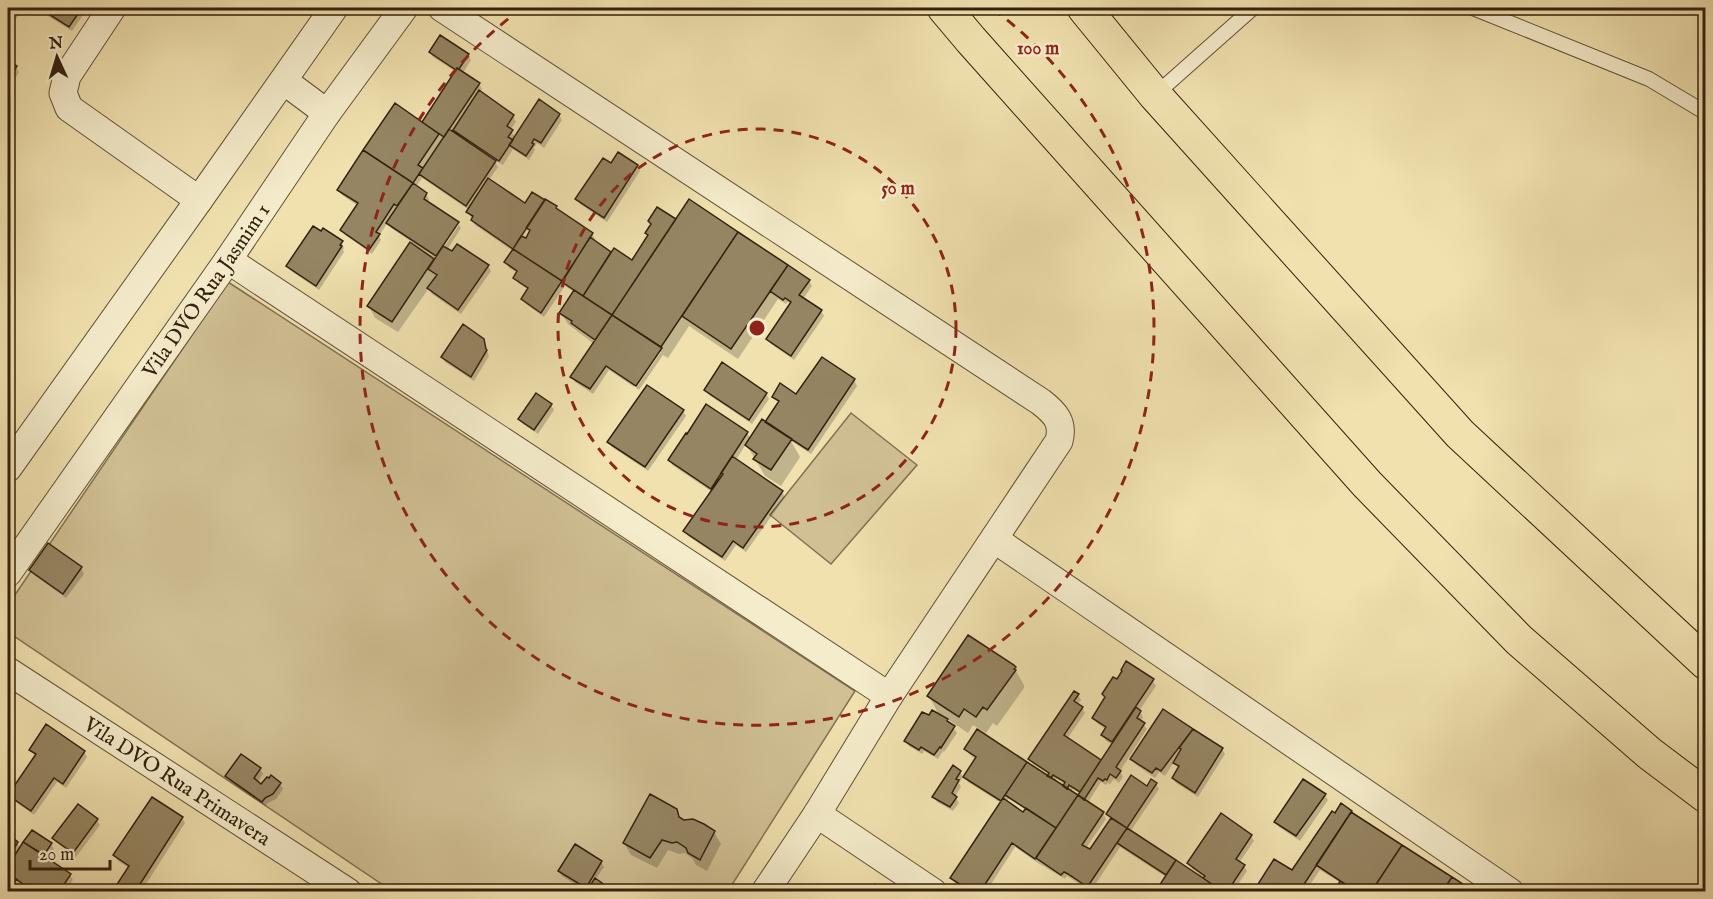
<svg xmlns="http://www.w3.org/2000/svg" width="1713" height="899" font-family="'IM FELL English',serif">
<rect width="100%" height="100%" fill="#f0e1af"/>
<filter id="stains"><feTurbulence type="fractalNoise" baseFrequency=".00333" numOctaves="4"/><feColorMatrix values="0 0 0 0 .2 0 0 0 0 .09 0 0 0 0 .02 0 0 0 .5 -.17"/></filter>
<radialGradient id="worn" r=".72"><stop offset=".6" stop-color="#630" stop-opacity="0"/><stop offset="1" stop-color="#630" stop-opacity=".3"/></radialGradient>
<path fill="#d0c094" stroke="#827051" stroke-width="1.5" d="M228,282L855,691L728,891H392L8,632V605Z
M851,413L917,465L831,564L770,515Z"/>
<path fill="#0003" fill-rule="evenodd" d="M8,8H23L8,32Z
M35,8H88L72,31Z
M430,52L468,55L471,60L463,73L479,84L482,89L479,92L513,116L516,122L510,130L516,138L559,115L562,120L544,148L537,143L534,148L535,150L529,160L513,149L503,165L493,159L498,167L489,180L525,205L556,207L559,213L592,234L595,239L594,242L612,254L632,262L649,237L647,233L652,225L649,221L676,222L690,201L809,281L812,286L803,299L821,311L824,316L794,360L771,344L768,339L791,304L788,302L786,304L778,299L738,359L689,326L668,358L663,355L639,390L636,388L661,352H657L634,387L609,370L593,394L575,382L572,377L594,344L568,324L561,313L574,292L565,286L544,317L526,304L523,299L529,290L518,283L515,278L518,273L509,268L506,262L513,251L475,225L468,212L469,210L422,178L416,187L426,194L429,199L427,203L438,251L440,253L459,225L461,228L447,250L488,266L491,271L461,314L432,294L429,288L398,332L375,318L369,306L412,242L391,228L388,222L379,236L381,240L372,254L345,235L342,230L358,206L342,195L339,190L423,124L456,72L433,57ZM526,226L532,230L526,240L519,236Z
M8,62L16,67L19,72L8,90Z
M611,165L637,166L640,171L607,222L580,204L577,199Z
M341,242L344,248L343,250L344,252L319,290L291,271L288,266Z
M483,340L489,356L474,381L445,362L442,357Z
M854,380L857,386L811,454L791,441L800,457L781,486L765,476L746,444L736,460L782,492L785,497L746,552L736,545L725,561L688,536L685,531L712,492L672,465L670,460L707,406L747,433L751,439L766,424L779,403L774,397L796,396Z
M648,387L683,411L686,416L648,471L612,447L609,442Z
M706,390L766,394L769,399L752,424L709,395Z
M551,405L554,410L538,434L523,424L520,419Z
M81,568L84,574L66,598L34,575L31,570Z
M1013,666L1024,685V688L997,726L993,723L986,733L973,725L968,733L946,718L957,733L944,752L943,751L938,759L924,751L922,754L909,746L906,741L929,717H940L929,696Z
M1118,681H1153L1156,686L1139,711L1143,717L1141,722L1147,729L1120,771L1123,777L1119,783L1114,779L1110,784L1108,783L1106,785L1101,782L1087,804L1103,813L1106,819L1086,848L1091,850L1111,820L1108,814L1148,788L1156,784L1159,789L1130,832L1197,876L1199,874L1192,869L1189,863L1251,836L1254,841L1239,863L1244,866L1247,871L1233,892H1157L1166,877L1120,847L1091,891L1090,890L1089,891L1086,888L1067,876L1065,879L1038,863L1015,847L986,892H968L955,883L952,878L1001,803L968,782L965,777L977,760L969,754L966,749L1048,778L1050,775L1033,764L1030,759L1078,695L1081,700L1077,705L1082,708L1085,713L1067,739L1101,762L1113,745L1106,741L1103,735L1107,730L1097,723L1094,718ZM1057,779L1065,785L1064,788L1055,782ZM1073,789L1080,794L1078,797L1071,792ZM1009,799L1026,810L1023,814L1006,802Z
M1163,711L1222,749L1225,754L1198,797L1176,783L1173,778L1179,769L1174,762L1165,776L1159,772L1155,778L1135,764L1132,759Z
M31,750L84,752L87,757L66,788L57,782L34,815L13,800L10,796L8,801V786L12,793L36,756Z
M8,756L12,762L8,769Z
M260,769L263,774L257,783L261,786L280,784L283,789L276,799L268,803L265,806L230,781L227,776Z
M960,772L963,777L959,783L961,787L955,797L959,803L953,811L937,802L934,797Z
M1325,795L1328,800L1300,841L1279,827L1276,822Z
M152,799L182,818L185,823L141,892H114L129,868L118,861L115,856Z
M676,810L681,820L714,832L721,844L707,871L696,865L693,859L685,853L679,854L668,850L657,868L631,855L624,843Z
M1333,813L1470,892H1336L1341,883L1320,870L1305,892H1255L1293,872Z
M97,820L100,825L76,857L57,843L54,838Z
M32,832L51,844L54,849L47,859L70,875L73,880L65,892H31L19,883L17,887L8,881V836L17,843L21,849Z
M575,846L601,862L604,867L587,892L562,876L559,871Z"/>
<path fill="#958562" stroke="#33210e" stroke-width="1.5" d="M8,8H17L8,23Z
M39,8H82L69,27Z
M440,35L469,54L459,69L457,68L456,70L429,52Z
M8,60L17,66L8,81Z
M457,68L480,83L444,137L422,122Z
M479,90L514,115L507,126L513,130L508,137L513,140L499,161L453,130Z
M539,99L560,114L541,143L534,139L532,143L534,144L526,156L509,145Z
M395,103L439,134L418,165L423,168L413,183L363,150Z
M449,129L496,161L466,206L419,174Z
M363,150L413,183L397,206L394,204L376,232L380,234L369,250L340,230L358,203L337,190Z
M618,152L638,165L604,218L575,199L603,158L611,163Z
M488,178L525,203L532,192L545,200L513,249L471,220L473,216L466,212Z
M413,183L427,193L424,199L459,222L436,256L386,223Z
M545,199L557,206L556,208L593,233L562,281L513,249L521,236L526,238L530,230L526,228Z
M689,199L738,232L661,347L612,315Z
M657,207L676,219L612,315L583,296L614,248L632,260L648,235L645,233L651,224L648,221Z
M313,226L321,231L323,228L343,241L340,245L342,246L316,286L286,266Z
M738,232L788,265L731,349L682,316Z
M590,237L611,252L583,296L562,282Z
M410,242L434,259L392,322L367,306Z
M457,244L489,265L458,310L427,288L437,275L428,269L443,246L452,251Z
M513,249L562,281L541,313L521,299L528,288L513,278L517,271L504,262Z
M788,265L810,280L799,295L822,310L791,356L766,339L791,302L785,298L783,300L770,291Z
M574,290L612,315L595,340L571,323L572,321L559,313Z
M612,315L662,348L636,386L606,366L590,389L570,377Z
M463,324L484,339L486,349L487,350L471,377L441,357Z
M822,357L855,379L808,450L765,422L779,401L772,397L780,383L796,394Z
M722,362L767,393L749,420L704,390Z
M647,385L684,410L645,467L607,442Z
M536,393L552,404L534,430L518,419Z
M706,404L748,432L711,489L668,460L686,433L687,434Z
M762,419L792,439L771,470L753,459L757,454L745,445Z
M732,456L783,491L743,548L733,541L722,557L683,531L723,474L721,473Z
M48,543L82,567L63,594L29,570Z
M968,635L1014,665L1016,667L1014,669L1016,670L987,710L983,707L976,717L964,709L959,717L927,696Z
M1126,661L1154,679L1112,742L1101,735L1106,727L1092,718L1105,697L1102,694L1113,677L1117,679L1122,671L1121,670Z
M1074,691L1079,694L1074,701L1083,707L1064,735L1101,760L1080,792L1069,785L1067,789L1063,786L1065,782L1053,775L1051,778L1047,776L1049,773L1028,759Z
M1136,707L1141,711L1137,718L1145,723L1116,767L1121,771L1116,778L1110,774L1107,780L1105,779L1103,781L1098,778L1084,800L1078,795Z
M1163,709L1193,729L1161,771L1156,768L1152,773L1130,759Z
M932,710L948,719L947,721L955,726L941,748L940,747L934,755L921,747L919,750L904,741L922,712L929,715Z
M46,724L85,751L63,784L54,778L31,811L8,795L36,754L29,750Z
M977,729L1027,762L1001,801L963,777L976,757L964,749Z
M1193,729L1223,748L1195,793L1172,778L1179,766L1173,763L1181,749L1179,748Z
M241,754L261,768L254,778L261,784L267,777L269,778L271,775L281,783L273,794L265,798L262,802L225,776Z
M1027,762L1078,795L1056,828L1005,795Z
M953,765L961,771L956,779L959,780L952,793L957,797L950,807L932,797Z
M1131,775L1147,786L1151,779L1157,783L1127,828L1106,814Z
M1303,779L1326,794L1296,836L1274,822Z
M650,794L677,809L679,817L684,820L693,819L704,824L715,831L700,860L688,853L686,848L677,842L672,843L662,840L650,858L623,843Z
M1078,795L1104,812L1082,845L1090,849L1111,818L1127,828L1088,886L1087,885L1086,887L1082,885L1083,884L1068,874L1064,872L1061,875L1036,858Z
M152,797L183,817L135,892H112L129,866L113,855Z
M1003,798L1023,812L1026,808L1056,828L1035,859L1012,843L980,892H972L950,878Z
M1341,803L1352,811L1299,892H1253L1274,859L1292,870L1332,811L1335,813Z
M78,804L98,819L73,853L52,838Z
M1351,812L1402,845L1371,892H1357L1316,865Z
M1221,813L1252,835L1236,859L1245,865L1227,892H1223L1203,878L1205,876L1187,863Z
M1127,828L1176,860L1166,875L1117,843Z
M32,830L52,843L44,855L23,842Z
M8,834L18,842L8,859Z
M23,842L71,874L59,892H30L31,890L16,879L14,883L8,879V866Z
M575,844L602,861L586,888L558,871Z
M1402,845L1452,877L1442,892H1371Z
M1176,860L1203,878L1223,892H1155Z
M1452,877L1460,882L1474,892H1442Z
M595,878L615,892H586Z
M1340,881L1357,892H1334Z
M875,884L887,892H870Z"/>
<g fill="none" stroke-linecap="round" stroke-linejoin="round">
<g stroke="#625136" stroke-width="16">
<path id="service" d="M1473,8L1649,79L1706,113
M1155,95L1253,8"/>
</g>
<g stroke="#625136" stroke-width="29">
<g id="minor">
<path d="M112,8L67,76L63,93L69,108L199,200"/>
<path d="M442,8L1041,402C1055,413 1064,422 1059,441L889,696L817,814L765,892"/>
<path d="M284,81L327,113"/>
<path d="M228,260L889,696"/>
<path d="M8,468L199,200L334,8"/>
<path d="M994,539L1510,892"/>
<path id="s1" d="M8,573L228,260L327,113L404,8"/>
<path id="s2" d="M8,671L348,892"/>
<path d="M817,814L933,892"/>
</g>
</g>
<g stroke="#33210e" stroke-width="35">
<path id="trunk" d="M944,8L971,40L1367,484L1519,640L1649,753L1706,796
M1084,8L1155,95L1460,434L1706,663"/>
</g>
<use href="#service" stroke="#f5eccb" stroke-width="14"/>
<use href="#minor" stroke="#f5eccb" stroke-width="27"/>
<use href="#trunk" stroke="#f0e1af" stroke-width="33"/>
</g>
<g fill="none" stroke="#8f2418" stroke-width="3" stroke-dasharray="10 8">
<circle cx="757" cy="328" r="199"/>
<path d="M993 9A397 397 0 1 1 521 9"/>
</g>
<g text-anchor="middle" stroke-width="5" stroke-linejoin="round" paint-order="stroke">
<g font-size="21" fill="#33210e" stroke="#f5eccb">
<text dy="7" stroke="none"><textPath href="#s1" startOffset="345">Vila DVO Rua Jasmim 1</textPath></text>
<text dy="7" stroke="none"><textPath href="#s2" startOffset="202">Vila DVO Rua Primavera</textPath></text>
</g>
</g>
<circle cx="757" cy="328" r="9" fill="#8f2418" stroke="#f5eccb" stroke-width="3"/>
<g font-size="18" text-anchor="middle" font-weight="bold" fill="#8f2418" stroke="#f5eccb" stroke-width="5" stroke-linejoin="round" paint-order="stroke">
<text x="1038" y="54">100 m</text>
<text x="898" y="194">50 m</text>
</g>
<rect width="1713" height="899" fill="none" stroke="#f0e1af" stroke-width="30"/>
<rect x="9" y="9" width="1695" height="881" fill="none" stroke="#33210e" stroke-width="3"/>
<rect x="15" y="15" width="1683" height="869" fill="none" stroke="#33210e" stroke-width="1.5"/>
<g transform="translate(57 57) rotate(356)" stroke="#f5eccb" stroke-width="4.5" paint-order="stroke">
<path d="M0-4.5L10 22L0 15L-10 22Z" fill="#33210e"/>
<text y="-9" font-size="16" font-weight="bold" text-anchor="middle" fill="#33210e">N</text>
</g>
<path d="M30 860v9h80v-9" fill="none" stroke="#33210e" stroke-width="3"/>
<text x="39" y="860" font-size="18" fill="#33210e" stroke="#f5eccb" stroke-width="4.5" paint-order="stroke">20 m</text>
<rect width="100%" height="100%" filter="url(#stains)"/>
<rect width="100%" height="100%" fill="url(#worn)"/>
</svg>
